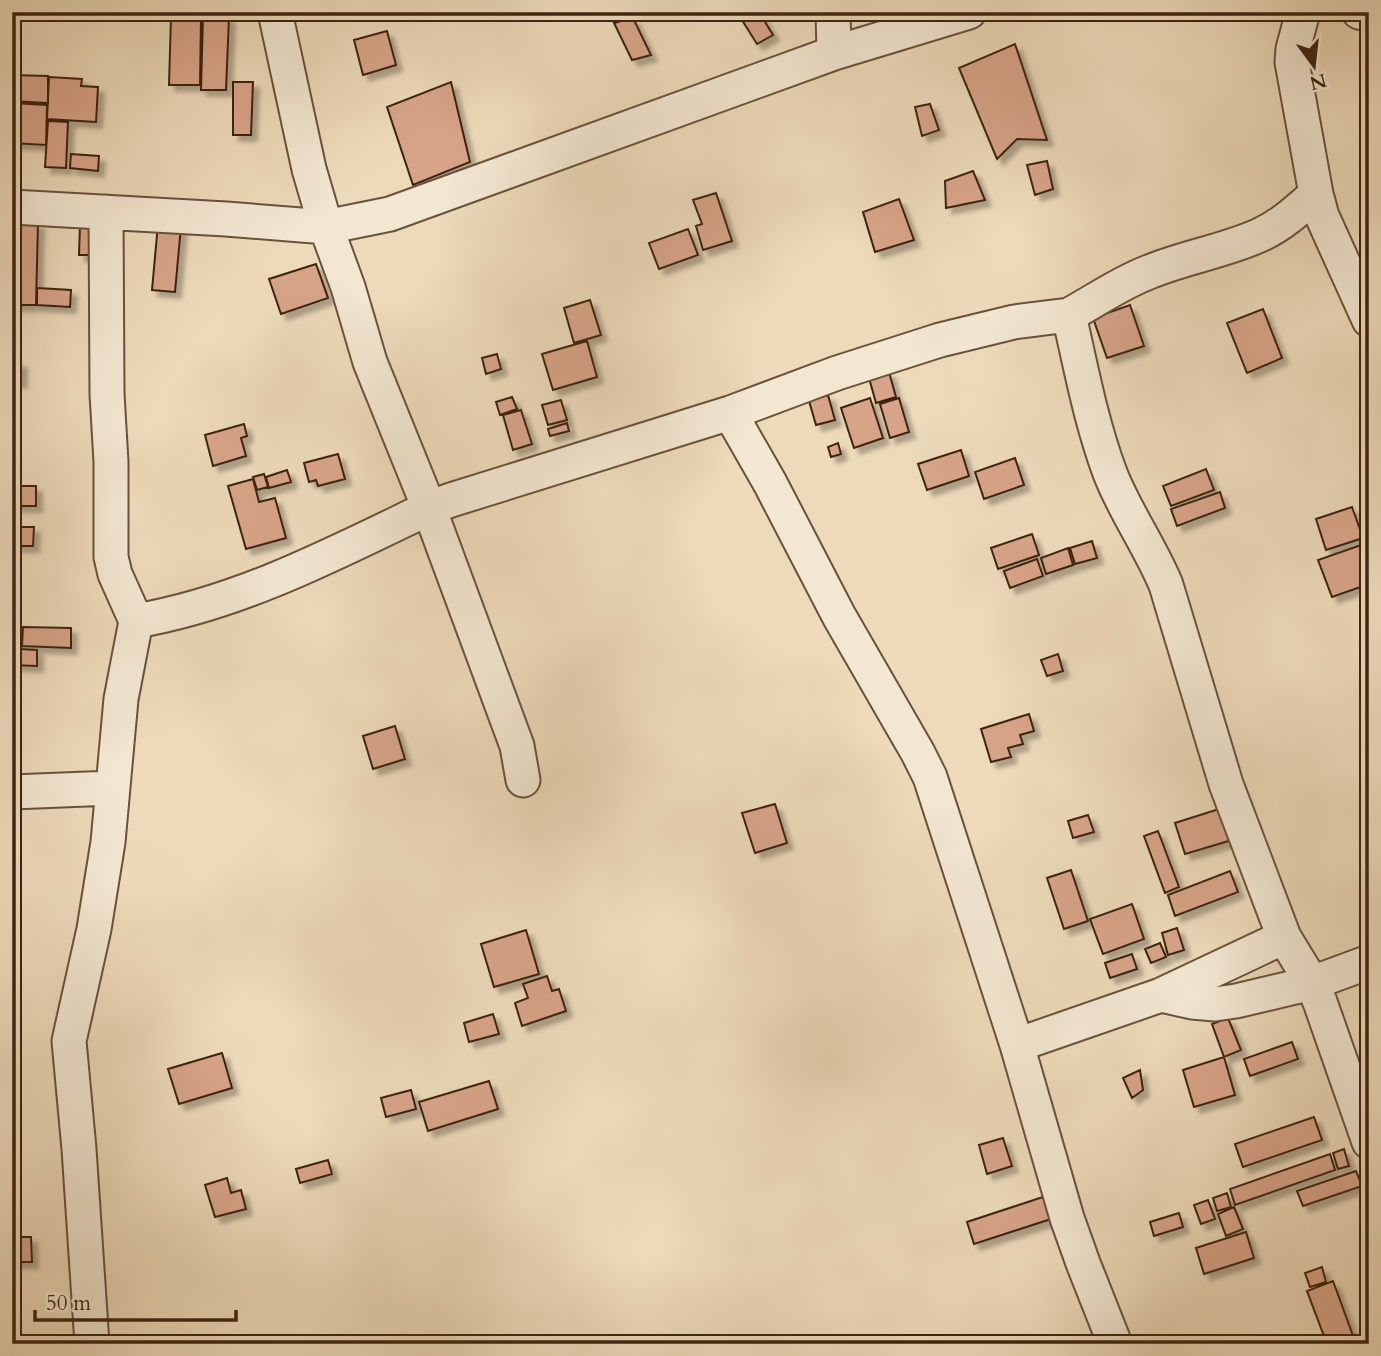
<svg xmlns="http://www.w3.org/2000/svg" width="1381" height="1356" font-family="Cardo,serif">
<defs>
<filter id="shadow"><feDropShadow dx="6" dy="6" stdDeviation="2" flood-color="#0004"/></filter>
</defs>
<rect width="100%" height="100%" fill="#eddaba"/>
<filter id="stains"><feTurbulence type="fractalNoise" baseFrequency=".00286" numOctaves="4"/><feColorMatrix values="0 0 0 0 .2 0 0 0 0 .09 0 0 0 0 .02 0 0 0 .5 -.17"/></filter>
<radialGradient id="worn" r=".72"><stop offset=".6" stop-color="#630" stop-opacity="0"/><stop offset="1" stop-color="#630" stop-opacity=".3"/></radialGradient>
<path fill="#d8a489" stroke="#3d2411" stroke-width="2" filter="url(#shadow)" d="M737,12H759L773,35L757,44Z
M171,16H201L200,85H169Z
M203,16L229,17L226,90H201Z
M633,18L651,55L632,60L614,23Z
M387,31L396,65L363,75L354,40Z
M1015,44L1047,140L1017,139L997,159L959,68Z
M12,75L48,76V103L12,101Z
M49,77L82,79L81,86L98,87L96,122L47,119Z
M233,82H253L251,135H233Z
M451,82L470,162L413,185L387,107Z
M12,103L47,105L46,145L12,143Z
M930,104L939,130L922,136L915,107Z
M48,121L68,122L66,168L45,167Z
M71,154L99,156L98,171L70,168Z
M1047,161L1053,189L1035,195L1027,165Z
M973,171L985,200L946,208L945,181Z
M716,193L732,241L703,250L696,226L702,224L693,200Z
M899,199L914,240L875,252L863,212Z
M12,223H38L36,305H12Z
M80,224L100,225L98,255H79Z
M158,224L181,226L175,292L152,290Z
M688,229L698,255L659,269L649,243Z
M316,264L328,298L281,314L269,279Z
M37,288L71,290L70,307L37,305Z
M590,300L601,335L574,343L564,308Z
M1130,305L1144,346L1107,358L1093,318Z
M1263,309L1282,358L1247,373L1227,323Z
M587,341L597,377L553,390L542,354Z
M497,354L501,369L486,374L482,358Z
M12,362H21V382L12,381Z
M889,372L896,397L876,403L869,378Z
M828,395L835,420L816,425L809,401Z
M512,397L517,409L500,415L496,402Z
M870,398L883,438L854,448L841,408Z
M899,398L909,432L890,438L880,404Z
M561,400L567,420L548,425L542,405Z
M521,410L532,444L513,450L503,415Z
M567,423L569,431L550,436L548,429Z
M244,424L247,436L241,438L246,456L213,466L205,435Z
M838,443L841,454L831,457L828,447Z
M961,450L969,476L927,490L918,464Z
M338,454L345,479L318,486L316,480L309,482L304,463Z
M1015,458L1024,485L984,499L975,472Z
M1206,469L1214,490L1171,506L1163,486Z
M287,470L291,482L269,488L266,477Z
M264,474L268,487L257,490L253,477Z
M253,479L259,502L275,498L286,538L246,549L228,486Z
M12,486H36V506H12Z
M1220,492L1225,508L1177,526L1171,509Z
M1352,507L1363,538L1326,550L1316,519Z
M12,527H34L33,546H12Z
M1032,534L1039,555L998,569L991,548Z
M1092,541L1097,558L1075,564L1070,548Z
M1364,544L1369,556V584L1332,597L1318,560Z
M1068,548L1073,565L1046,574L1041,558Z
M1037,559L1043,576L1010,588L1004,571Z
M12,627H21L20,649L37,650V666L12,665Z
M23,627L71,628V648L22,646Z
M1058,654L1063,671L1047,676L1041,660Z
M1029,714L1034,731L1020,735L1023,744L1008,748L1011,757L991,762L981,729Z
M395,726L405,759L373,769L363,736Z
M775,804L787,843L755,853L742,813Z
M1222,808L1232,840L1185,854L1175,823Z
M1088,815L1094,832L1073,838L1068,821Z
M1158,831L1179,887L1165,893L1144,836Z
M1071,870L1088,921L1064,929L1047,878Z
M1230,871L1238,892L1175,916L1168,895Z
M1132,904L1144,939L1103,954L1090,919Z
M1177,928L1184,950L1168,955L1162,933Z
M526,930L539,974L494,987L481,944Z
M1160,943L1166,957L1151,963L1145,949Z
M1132,954L1137,969L1110,978L1105,963Z
M547,976L552,991L559,989L566,1011L522,1026L515,1003L528,998L523,984Z
M493,1014L499,1034L469,1042L464,1023Z
M1228,1018L1241,1050L1224,1057L1212,1024Z
M1292,1042L1298,1059L1250,1076L1244,1059Z
M222,1053L232,1088L179,1104L168,1069Z
M1224,1057L1235,1095L1194,1107L1183,1070Z
M1140,1070L1143,1090L1132,1098L1123,1078Z
M489,1081L498,1109L428,1131L419,1102Z
M411,1090L416,1109L386,1117L381,1098Z
M1314,1117L1322,1140L1243,1167L1235,1144Z
M1003,1138L1012,1166L987,1174L979,1145Z
M1344,1149L1349,1166L1338,1169L1333,1153Z
M1330,1154L1335,1170L1235,1205L1230,1189Z
M328,1160L332,1174L300,1183L296,1169Z
M1356,1171L1362,1186L1303,1206L1297,1191Z
M227,1178L231,1193L241,1190L246,1209L215,1217L205,1185Z
M1227,1193L1231,1207L1217,1211L1213,1198Z
M1046,1196L1054,1218L974,1244L967,1222Z
M1208,1200L1215,1219L1201,1224L1194,1205Z
M1234,1207L1243,1229L1226,1236L1218,1214Z
M1179,1213L1183,1227L1154,1236L1150,1222Z
M1246,1232L1254,1258L1204,1274L1196,1248Z
M12,1237H31L32,1262H12Z
M1322,1267L1326,1282L1310,1287L1305,1273Z
M1333,1281L1356,1344H1327L1307,1291Z"/>
<g fill="none" stroke-linecap="round" stroke-linejoin="round">
<g stroke="#69523b" stroke-width="37">
<path id="minor" d="M275,12L309,169L326,227L348,287L370,362L429,508L517,746L523,780
M833,12L834,53
M1303,12L1293,49L1292,62L1316,194C1299,209 1282,225 1260,235C1225,251 1185,257 1149,272C1120,283 1095,301 1069,315C1081,368 1091,422 1110,473C1125,512 1150,546 1166,585L1226,784L1284,937L1312,983L1320,1002L1369,1142
M1359,12L1369,14
M1316,194L1322,216L1369,320
M12,207L226,219L326,227L390,214L834,53L969,12
M730,413L770,483L839,616L918,753L930,777L1017,1045L1067,1218L1083,1263L1115,1344
M136,621C241,603 335,553 429,508L451,500L730,413L837,373L940,340L1014,322L1069,315
M12,792L112,788
M1161,995L1192,1002L1215,1004L1236,1001L1312,983L1369,962
M1017,1045L1161,995L1284,937
M92,1344L79,1149L69,1041L94,929L108,842L121,699L136,621L115,574L111,557V462L107,394L106,212"/>
</g>
<use href="#minor" stroke="#f3e7d2" stroke-width="33"/>
</g>
<rect width="1381" height="1356" fill="none" stroke="#eddaba" stroke-width="42"/>
<rect x="14" y="14" width="1353" height="1328" fill="none" stroke="#3d2411" stroke-width="3.5"/>
<rect x="21" y="21" width="1339" height="1314" fill="none" stroke="#3d2411" stroke-width="2"/>
<g transform="translate(1314 66) rotate(165)" stroke="#f3e7d2" stroke-width="5" paint-order="stroke">
<path d="M0-5L12 26L0 18L-12 26Z" fill="#3d2411"/>
<text y="-10" font-size="19" font-weight="bold" text-anchor="middle" fill="#3d2411">N</text>
</g>
<path d="M35 1310v10h201v-10" fill="none" stroke="#3d2411" stroke-width="3.5"/>
<text x="46" y="1310" font-size="21" fill="#3d2411" stroke="#f3e7d2" stroke-width="5" paint-order="stroke">50 m</text>
<rect width="100%" height="100%" filter="url(#stains)"/>
<rect width="100%" height="100%" fill="url(#worn)"/>
</svg>
